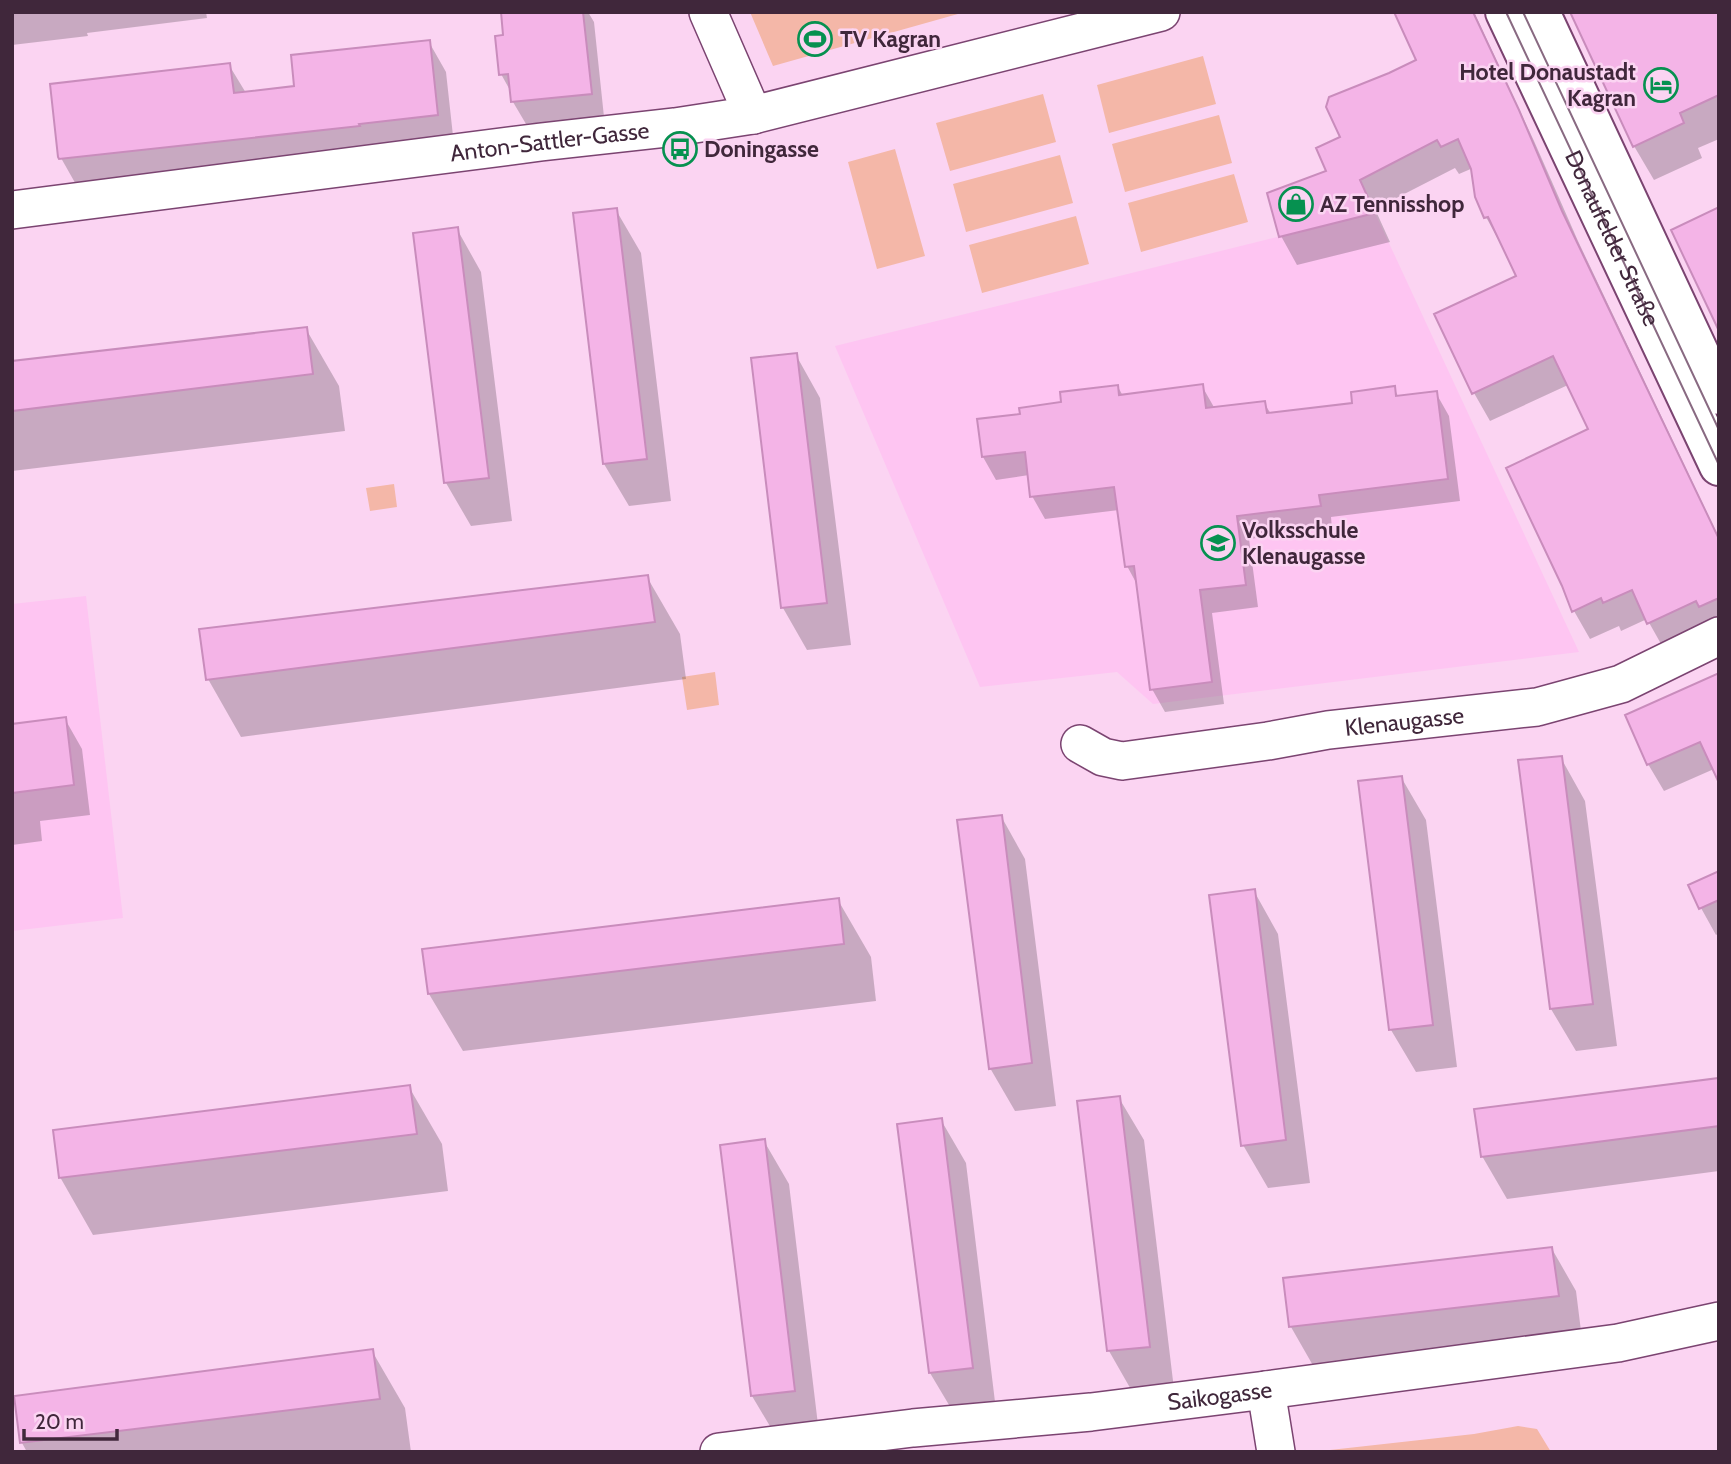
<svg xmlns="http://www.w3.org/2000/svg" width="1731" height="1464" font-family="Cabin,sans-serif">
<rect width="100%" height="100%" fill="#fbd4f2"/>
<path fill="#fec5f2" d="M1375,213L1579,652L1153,704L1117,672L980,687L835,346Z
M86,596L123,918L12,931V604Z"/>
<path fill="#f4b7a8" d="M750,12H965L773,66Z
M1203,56L1216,104L1109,133L1097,85Z
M1043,94L1056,142L950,171L936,123Z
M1219,115L1232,163L1125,192L1112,144Z
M895,149L925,256L877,269L848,162Z
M1060,155L1073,203L966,232L953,184Z
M1234,174L1248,222L1141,252L1128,203Z
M1076,216L1089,264L982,293L969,245Z
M394,484L397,507L370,511L366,488Z
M715,672L719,705L687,710L682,677Z
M1518,1426L1537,1429L1551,1452H1327L1330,1450L1474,1434Z"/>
<path fill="#0003" d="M12,12H206L207,18L87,33L88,36L12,45Z
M502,12H588L594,22L604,117L526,124L513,102L512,94L501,74L505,36Z
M1396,12H1474L1534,141L1578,241L1719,538V634L1665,651L1647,619L1621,631L1619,626L1590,639L1574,611L1590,430L1568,385L1490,421L1474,393L1518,276L1486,217L1473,168L1459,174L1455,168L1375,209L1390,242L1297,265L1281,236L1329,172L1342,138L1419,61Z
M1719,12V139L1698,148L1702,158L1654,180L1634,146Z
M429,42L446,72L454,145L78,188L61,158L229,65L246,93L296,88Z
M616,210L641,253L671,501L629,506L604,464Z
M457,229L481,272L512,521L471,526L446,483L415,234Z
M306,329L339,386L345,431L12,471V363Z
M796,355L820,398L851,645L807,650L783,608L753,360Z
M1202,386L1215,409L1264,403L1271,414L1354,404L1394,388L1399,398L1436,393L1449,416L1460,501L1331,517L1332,528L1249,539L1258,607L1212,613L1224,704L1165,712L1152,689L1139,588L1127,566L1119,510L1045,519L1032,496L1029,475L996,480L983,457L979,421L1022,415L1118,387L1123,396Z
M647,577L680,634L686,679L241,737L208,679Z
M1719,675L1714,769L1664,791L1648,764Z
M65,719L82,749L90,815L40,821L42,841L12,845V726Z
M1561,758L1585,801L1617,1046L1576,1051L1551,1009Z
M1401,777L1426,820L1457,1067L1416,1072L1391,1030Z
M1001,816L1025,859L1056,1106L1015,1111L990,1068Z
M1719,873V933L1716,935L1701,908Z
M1254,891L1278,934L1310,1183L1268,1188L1243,1145Z
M838,900L871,957L876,1001L463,1051L429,994Z
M1719,1079V1171L1507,1199L1482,1156Z
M409,1087L442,1144L448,1191L93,1235L60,1177Z
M1119,1098L1144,1140L1174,1389L1133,1393L1109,1351Z
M941,1120L966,1163L996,1410L955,1415L930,1373Z
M764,1141L789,1184L819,1433L777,1438L752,1396Z
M1552,1249L1576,1291L1582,1339L1315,1369L1291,1327L1285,1279Z
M372,1351L405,1408L411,1452H27L22,1443Z"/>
<path fill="#f4b4e7" stroke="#c98cbc" stroke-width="2" d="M501,12H583L592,94L511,102L508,74L499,75L495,36L503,35Z
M1394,12H1473L1519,110L1562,211L1719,539V598L1699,607L1696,601L1647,624L1632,590L1603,603L1601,598L1572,612L1562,586L1506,468L1588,429L1553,356L1472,394L1434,314L1516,276L1488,217L1484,218L1475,197L1471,169L1458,139L1441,147L1437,140L1360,180L1375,213L1279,237L1267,193L1326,171L1316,148L1340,137L1326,107L1329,97L1389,73L1416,60Z
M1570,12H1719V95L1680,113L1684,123L1633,147Z
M430,40L438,115L359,124L360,126L59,159L58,157L50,84L230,63L234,93L294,86L291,55Z
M1719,207V331L1671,230Z
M617,208L647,459L603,464L573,213Z
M458,227L489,478L444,483L413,233Z
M307,327L313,374L12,411V361Z
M797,353L827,603L781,608L751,358Z
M1203,384L1206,408L1265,401L1267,413L1352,403L1351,392L1395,386L1396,396L1437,391L1448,479L1319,495L1321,506L1237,516L1246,585L1200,590L1212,682L1150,690L1134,566L1125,567L1114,487L1030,497L1025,452L982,457L977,419L1020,414L1019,408L1061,402L1060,392L1118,385L1119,395Z
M648,575L655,622L206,680L199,629Z
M1719,673V783L1700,742L1647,765L1625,715Z
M66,717L74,785L12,793V724Z
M1562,756L1593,1004L1550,1009L1518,760Z
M1402,776L1433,1025L1389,1030L1358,781Z
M1002,815L1032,1063L989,1069L957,820Z
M1719,871V900L1699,909L1688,885Z
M1255,889L1286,1140L1241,1146L1209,895Z
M839,898L844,944L428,994L422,949Z
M1719,1078V1126L1481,1157L1474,1109Z
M410,1085L417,1134L59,1178L53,1130Z
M1120,1096L1150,1347L1107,1351L1077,1101Z
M942,1118L973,1368L929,1373L897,1124Z
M765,1139L795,1391L751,1396L720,1145Z
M1552,1247L1559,1296L1289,1327L1283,1278Z
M373,1349L380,1399L20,1443L14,1396Z"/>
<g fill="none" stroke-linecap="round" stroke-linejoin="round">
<g stroke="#7b4471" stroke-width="40">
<g id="minor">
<path d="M708,12L753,115"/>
<path id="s1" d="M12,210L541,142L675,127L753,115L1161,12"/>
<path id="s2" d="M1080,744L1103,757L1122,761L1268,741L1328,730L1537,707L1621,684L1719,636"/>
<path d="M1266,1390L1276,1452"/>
<path id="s3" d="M719,1452L913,1428L1091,1412L1266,1390L1618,1343L1719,1321"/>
</g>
</g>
<g stroke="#7b4471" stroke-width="42">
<path id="secondary" d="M1505,12L1719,466
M1540,12L1719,395"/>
</g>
<use href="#minor" stroke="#fff" stroke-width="37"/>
<use href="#secondary" stroke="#fff" stroke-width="38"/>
<g stroke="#896a82" stroke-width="2">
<path id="s4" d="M1506,12L1719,465"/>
<path d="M1523,12L1719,430"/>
</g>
</g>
<defs>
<g id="stadium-ring" transform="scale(1.75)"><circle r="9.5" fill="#fbd4f2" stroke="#069150" stroke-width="1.5"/><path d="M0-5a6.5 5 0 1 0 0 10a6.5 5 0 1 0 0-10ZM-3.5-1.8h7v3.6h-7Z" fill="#069150"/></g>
<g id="hotel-ring" transform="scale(1.75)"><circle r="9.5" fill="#fbd4f2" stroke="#069150" stroke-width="1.5"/><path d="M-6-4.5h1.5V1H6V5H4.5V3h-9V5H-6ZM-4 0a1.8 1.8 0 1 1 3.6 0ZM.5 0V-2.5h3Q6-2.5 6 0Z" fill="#069150"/></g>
<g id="bus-ring" transform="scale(1.75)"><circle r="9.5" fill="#fbd4f2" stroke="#069150" stroke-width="1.5"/><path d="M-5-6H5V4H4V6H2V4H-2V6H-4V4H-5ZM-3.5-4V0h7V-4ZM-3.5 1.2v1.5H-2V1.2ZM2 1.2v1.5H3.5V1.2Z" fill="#069150"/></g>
<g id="shop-ring" transform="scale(1.75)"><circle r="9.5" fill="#fbd4f2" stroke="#069150" stroke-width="1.5"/><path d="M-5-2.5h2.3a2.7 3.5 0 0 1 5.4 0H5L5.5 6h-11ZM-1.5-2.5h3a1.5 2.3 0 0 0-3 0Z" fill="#069150"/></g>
<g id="school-ring" transform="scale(1.75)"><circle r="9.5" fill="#fbd4f2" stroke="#069150" stroke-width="1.5"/><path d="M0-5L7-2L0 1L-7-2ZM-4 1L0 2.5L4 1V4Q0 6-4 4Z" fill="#069150"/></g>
</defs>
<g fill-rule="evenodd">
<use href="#stadium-ring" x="815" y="39"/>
<use href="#hotel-ring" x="1661" y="85"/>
<use href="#bus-ring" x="680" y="149"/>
<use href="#shop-ring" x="1296" y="204"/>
<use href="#school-ring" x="1218" y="543"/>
</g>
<g text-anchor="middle" stroke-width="5" stroke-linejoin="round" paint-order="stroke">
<g font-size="23" font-weight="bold" fill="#40273b" stroke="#fbd4f2" text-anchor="start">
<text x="840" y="47">TV Kagran</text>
<text x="1636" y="80" text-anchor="end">Hotel Donaustadt<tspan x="1636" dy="26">Kagran</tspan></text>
<text x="704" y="157">Doningasse</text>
<text x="1320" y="212">AZ Tennisshop</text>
<text x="1242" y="538">Volksschule<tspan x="1242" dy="26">Klenaugasse</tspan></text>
</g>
<g font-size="23" fill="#40273b" stroke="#fbd4f2">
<text dy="8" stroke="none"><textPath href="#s1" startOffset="542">Anton-Sattler-Gasse</textPath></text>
<text dy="8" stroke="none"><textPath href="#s4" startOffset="250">Donaufelder Straße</textPath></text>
<text dy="8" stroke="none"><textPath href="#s2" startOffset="331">Klenaugasse</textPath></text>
<text dy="8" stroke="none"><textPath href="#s3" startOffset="504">Saikogasse</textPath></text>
</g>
</g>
<rect width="1731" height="1464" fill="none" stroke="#40273b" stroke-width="28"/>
<path d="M24 1429v10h93v-10" fill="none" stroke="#40273b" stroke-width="3.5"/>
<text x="35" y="1429" font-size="21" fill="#40273b" stroke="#fbd4f2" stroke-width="5" paint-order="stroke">20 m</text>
</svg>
